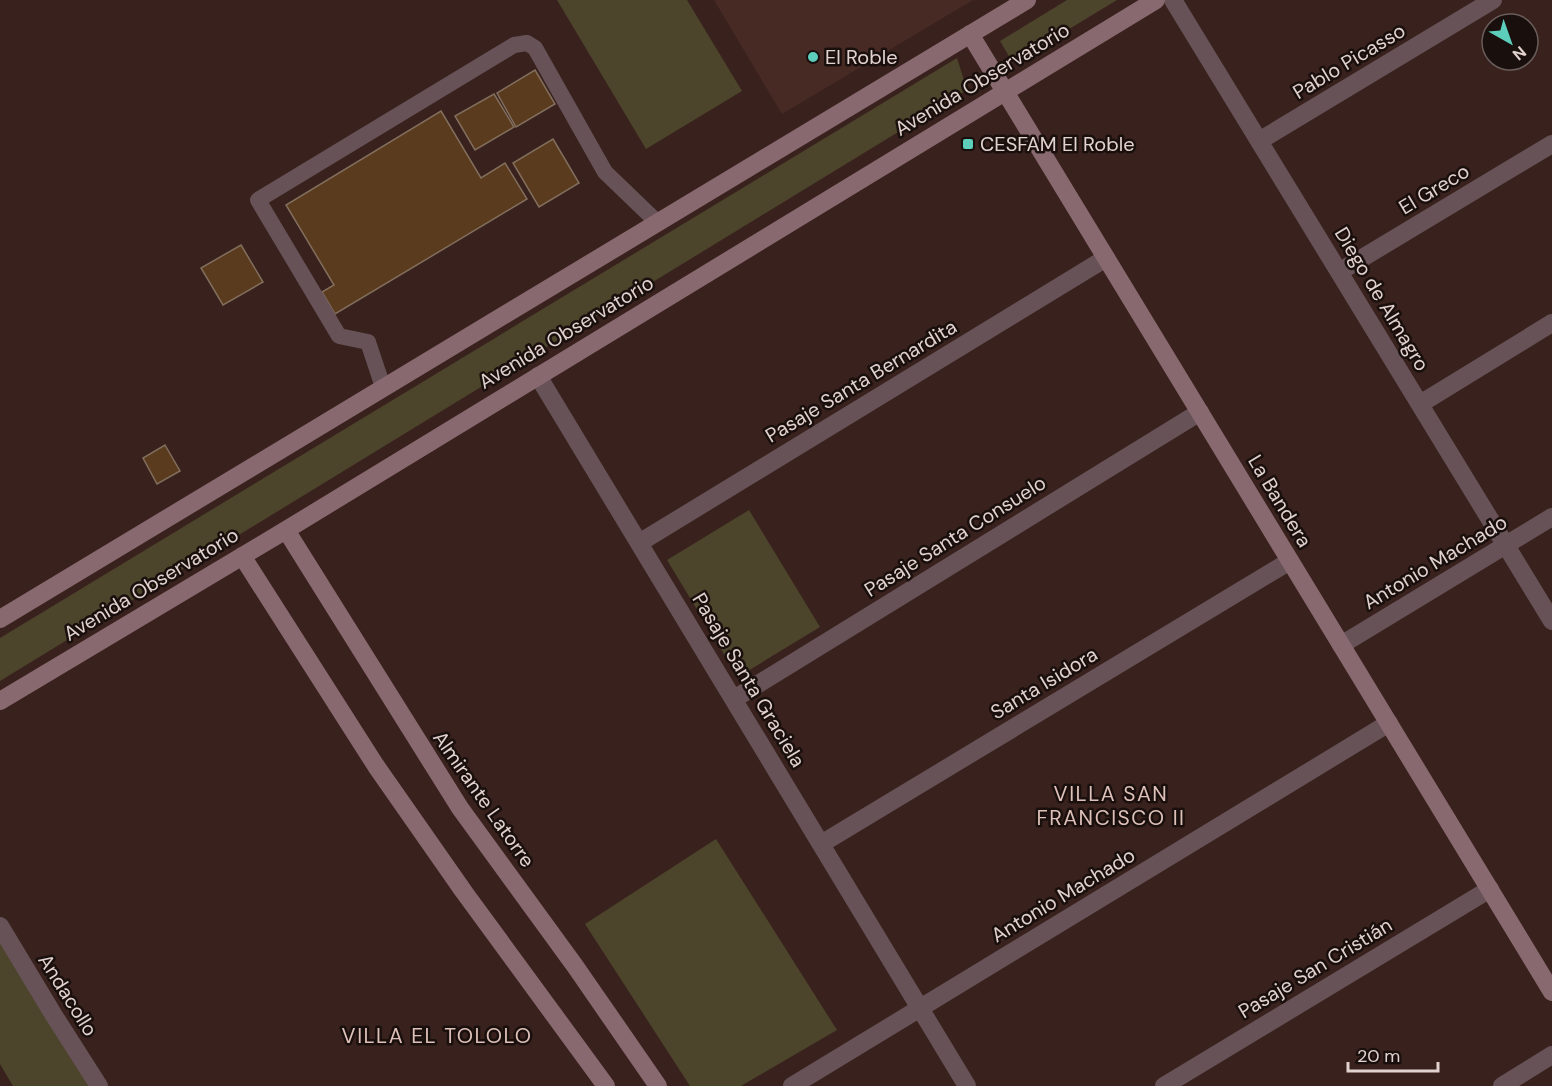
<svg xmlns="http://www.w3.org/2000/svg" width="1552" height="1086" font-family="'DM Sans',sans-serif">
<rect width="100%" height="100%" fill="#39221d"/>
<path fill="#482a24" d="M714,0H973L782,114Z"/>
<path fill="#4c442b" d="M557,0H687L742,91L646,149Z
M1067,0H1117L1013,63L1000,41Z
M957,58L967,90L0,681V638Z
M749,510L820,627L738,677L667,560Z
M716,839L837,1030L741,1086H690L585,924Z
M0,939L90,1086H13L0,1064Z"/>
<path fill="#5a3b1e" stroke="#826e5d" stroke-width="1.5" d="M535,70L555,104L516,127L497,93Z
M494,94L514,127L475,150L455,116Z
M441,111L481,178L505,163L527,199L335,314L322,292L334,285L286,205Z
M553,139L579,183L539,207L513,163Z
M241,245L263,282L223,305L201,268Z
M165,445L180,471L157,484L143,458Z"/>
<g fill="none" stroke-linecap="round" stroke-linejoin="round">
<path stroke="#675257" stroke-width="16" d="M383,387L368,342L339,336L258,200L514,45L527,43L535,48L605,172L658,223"/>
<path stroke="#675257" stroke-width="18" d="M1173,0L1552,621
M1259,141L1493,0
M1339,272L1552,144
M538,376L967,1086
M1420,404L1552,323
M639,543L1106,258
M1341,645L1552,517
M734,699L1200,412
M821,844L1290,561
M0,926L53,1014L99,1086
M792,1086L1389,723
M1164,1086L1490,889
M1502,1086L1552,1055"/>
<path stroke="#896970" stroke-width="18" d="M970,34L1552,992
M286,530L460,808L575,966L658,1086
M242,556L376,766L464,892L606,1086
M0,619L1027,0
M0,701L286,530L1156,0"/>
</g>
<g fill="#5ccebb" stroke="#190f0d" stroke-width="2">
<circle cx="813" cy="57" r="6"/>
<rect x="962" y="138" width="12" height="12" rx="3"/>
</g>
<g text-anchor="middle" stroke-width="5" stroke-linejoin="round" paint-order="stroke">
<g font-size="20" fill="#e2d2cf" stroke="#190f0d" text-anchor="start">
<text x="825" y="64">El Roble</text>
<text x="980" y="151">CESFAM El Roble</text>
</g>
<g font-size="20" fill="#e2d2cf" stroke="#190f0d">
<text transform="translate(1349 61) rotate(-31)" y="7">Pablo Picasso</text>
<text transform="translate(982 79) rotate(-31)" y="7">Avenida Observatorio</text>
<text transform="translate(1434 189) rotate(-31)" y="7">El Greco</text>
<text transform="translate(1382 299) rotate(59)" y="7">Diego de Almagro</text>
<text transform="translate(566 332) rotate(-31)" y="7">Avenida Observatorio</text>
<text transform="translate(861 381) rotate(-31)" y="7">Pasaje Santa Bernardita</text>
<text transform="translate(1280 501) rotate(59)" y="7">La Bandera</text>
<text transform="translate(955 536) rotate(-32)" y="7">Pasaje Santa Consuelo</text>
<text transform="translate(1435 562) rotate(-31)" y="7">Antonio Machado</text>
<text transform="translate(151 584) rotate(-31)" y="7">Avenida Observatorio</text>
<text transform="translate(749 680) rotate(59)" y="7">Pasaje Santa Graciela</text>
<text transform="translate(1044 683) rotate(-31)" y="7">Santa Isidora</text>
<text transform="translate(484 799) rotate(55)" y="7">Almirante Latorre</text>
<text transform="translate(1063 895) rotate(-31)" y="7">Antonio Machado</text>
<text transform="translate(1315 968) rotate(-31)" y="7">Pasaje San Cristián</text>
<text transform="translate(68 995) rotate(58)" y="7">Andacollo</text>
</g>
<g font-size="21" letter-spacing="1.5" fill="#dec0b9" stroke="#190f0d">
<text x="1111" y="801">VILLA SAN<tspan x="1111" dy="24">FRANCISCO II</tspan></text>
<text x="437" y="1043">VILLA EL TOLOLO</text>
</g>
</g>
<g transform="translate(1510 42) rotate(140)"><circle r="28" fill="#190f0d" stroke="#695d5b" stroke-width="1.5"/>
<path d="M0-4.5L10 22L0 15L-10 22Z" fill="#5ccebb"/>
<text y="-9" font-size="16" font-weight="bold" text-anchor="middle" fill="#e2d2cf">N</text>
</g>
<path d="M1348 1062v9h90v-9" fill="none" stroke="#e2d2cf" stroke-width="3"/>
<text x="1357" y="1062" font-size="18" fill="#e2d2cf" stroke="#190f0d" stroke-width="4.5" paint-order="stroke">20 m</text>
</svg>
